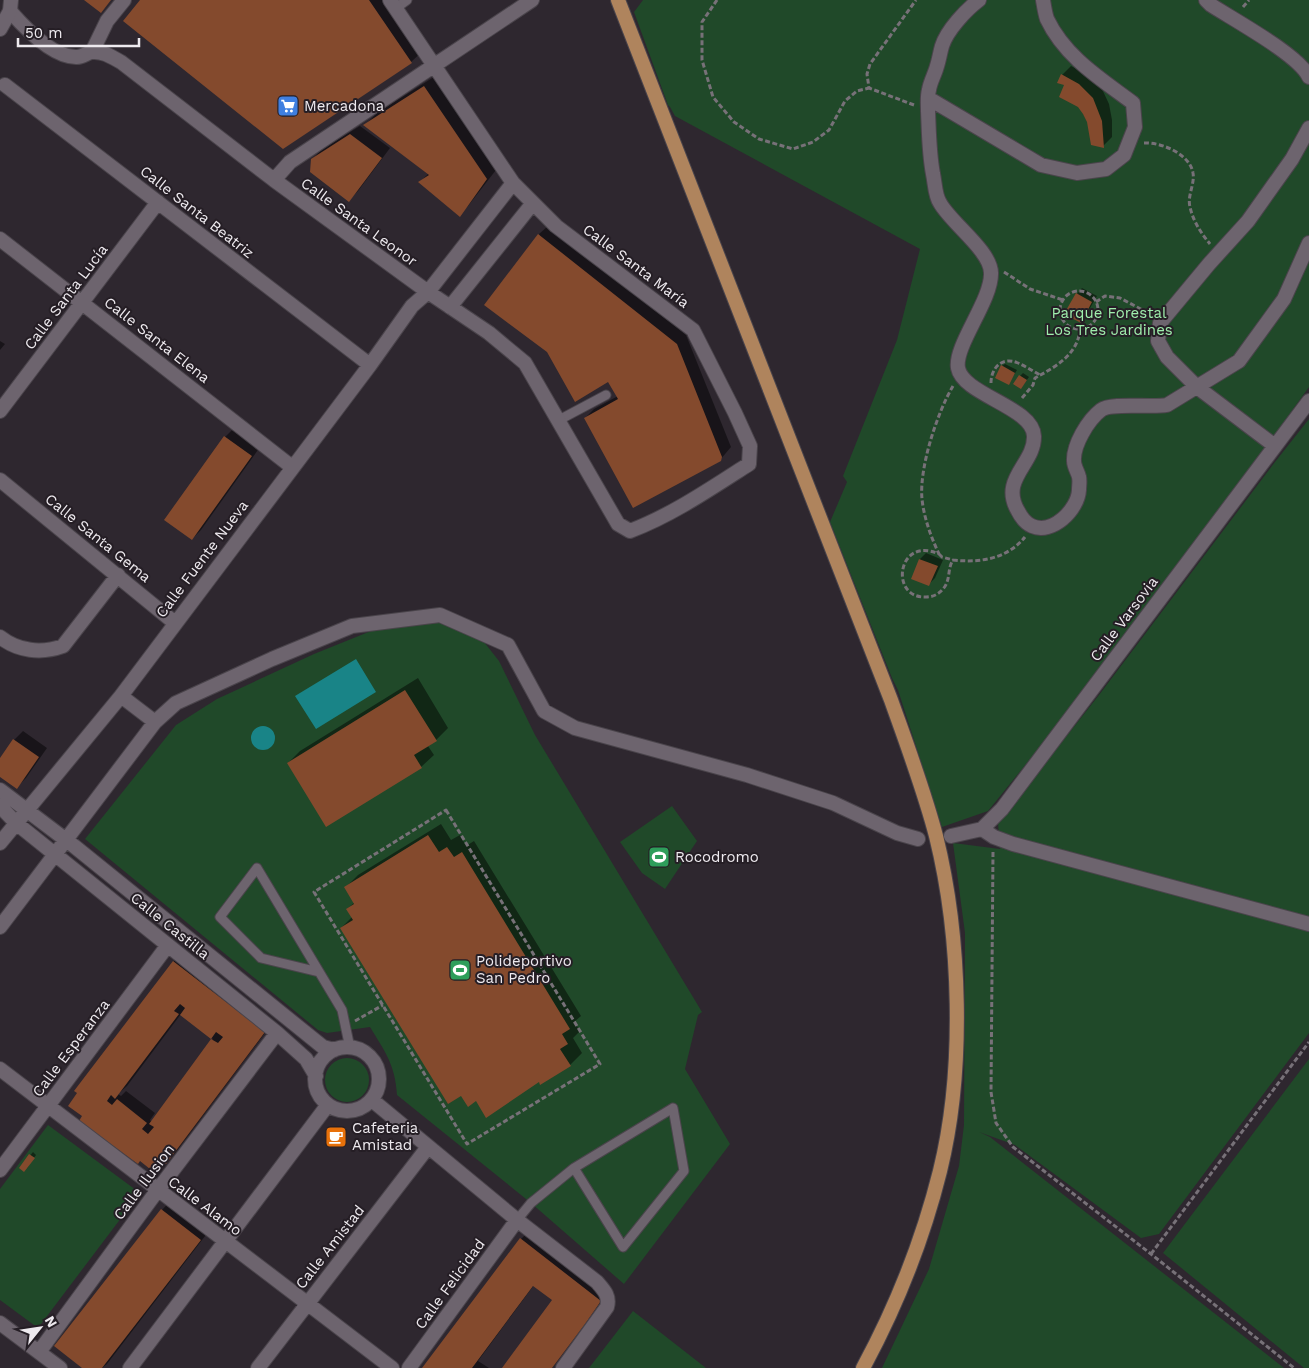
<svg xmlns="http://www.w3.org/2000/svg" width="1309" height="1368" font-family="'Work Sans',sans-serif">
<rect width="100%" height="100%" fill="#2e272f"/>
<path fill="#204929" d="M643,0H1309V387L1131,635L988,811L942,827L898,690L892,678L830,522L847,482L843,476L897,340L920,249L675,116L670,107L668,105L634,12Z
M1309,419V1033L1159,1234L1141,1238L1015,1145L979,1132L990,1137L1284,1368H882L929,1269L959,1166L964,1125L965,933L953,843L1000,849L998,823L1099,695L1275,462Z
M438,620L469,633L484,642L499,661L535,735L702,1012L698,1015L685,1069L730,1144L624,1284L531,1203L397,1095C395,1064 385,1052 370,1027L327,1033L318,1030L85,839L176,725L217,699L314,654L376,629Z
M672,806L697,841L665,889L642,873L620,842Z
M325 1080a22 22 0 1 1 44 0a22 22 0 1 1-44 0Z
M1309,1059V1368H1304L1163,1253Z
M48,1125L140,1193L38,1328L0,1300V1189Z
M633,1311L706,1368H589Z"/>
<path fill="#198487" d="M356,659L376,692L316,729L295,696Z
M251 738a12 12 0 1 1 24 0a12 12 0 1 1-24 0Z"/>
<path fill="#0007" fill-rule="evenodd" d="M142,0H389L424,50L411,62L283,147Z
M1071,66L1088,75L1102,89L1109,104L1112,120V137L1103,146L1065,84L1062,75Z
M437,75L478,137L475,140L496,170L468,206L459,215L420,182L428,174L365,125L377,113Z
M360,126L390,148L358,191L349,200L312,160L321,150Z
M548,226L686,335L731,447L720,460L585,418L594,409L618,396L539,234Z
M1082,288L1097,296L1086,315L1080,321L1077,294Z
M0,341L5,344L0,350Z
M1005,364L1017,370L1009,383L1002,366Z
M1023,373L1029,377L1021,388L1020,376Z
M234,428L260,447L201,530L192,539L225,437Z
M926,553L943,560L935,578L929,584L913,578L920,559Z
M418,678L448,728L436,740L428,746L434,755L421,767L327,825L288,763L300,751Z
M23,731L47,748L26,778L17,787L0,775V760L14,740Z
M441,824L451,840L460,835L466,846L474,841L581,1016L574,1022L580,1031L573,1038L582,1053L570,1065L539,1080L476,1100L341,928L352,917L347,909L355,902L346,887L358,875Z
M183,952L273,1022L175,1153L155,1171L81,1121L150,993L174,961ZM181,1014L213,1039L152,1122L150,1120L155,1113L126,1091L121,1096L118,1094L127,1086Z
M33,1152L36,1155L27,1168H20Z
M174,1197L212,1227L107,1364L102,1368H84L162,1210Z
M530,1230L609,1291L552,1368H503L554,1300L534,1285L478,1361L489,1368H424L521,1239Z"/>
<path fill="#844a2d" fill-rule="evenodd" d="M84,0H111L101,13Z
M140,0H369L412,63L283,149L123,21Z
M1061,74L1079,84L1093,98L1102,121L1104,148L1091,145L1087,122L1083,114L1078,107L1059,97L1064,85L1057,83Z
M424,86L487,179L460,217L418,182L429,175L363,125Z
M350,134L382,158L349,202L310,172L311,159Z
M538,234L677,344L722,457L721,461L633,508L584,418L618,399L608,382L575,402L547,352L484,305Z
M1076,293L1092,302L1081,323L1064,314Z
M1001,365L1015,373L1009,385L995,378Z
M1019,375L1027,380L1021,389L1013,384Z
M224,436L252,456L192,540L164,520Z
M919,559L938,566L929,586L911,579Z
M405,690L437,741L414,755L422,768L326,827L287,763Z
M13,739L39,757L17,789L0,777V758Z
M428,835L439,852L447,847L454,857L462,852L570,1029L562,1034L568,1044L560,1049L571,1066L540,1085L539,1082L486,1118L476,1101L468,1107L461,1096L448,1104L340,928L353,920L346,909L354,904L344,887Z
M173,961L265,1032L166,1164L163,1161L155,1173L140,1161L138,1164L79,1121L82,1116L68,1106L77,1093L74,1091ZM180,1004L185,1008L180,1015L211,1039L216,1032L223,1037L218,1043L211,1039L149,1124L154,1127L148,1134L142,1129L147,1123L117,1099L112,1105L107,1101L111,1095L115,1099L179,1014L174,1011Z
M29,1154L35,1158L24,1172L19,1168Z
M161,1209L201,1240L102,1368H82L54,1346Z
M520,1238L601,1301L585,1324L552,1368H502L552,1300L533,1286L472,1368H422Z"/>
<g fill="none" stroke-linecap="round" stroke-linejoin="round">
<g stroke="#4a444b" stroke-width="11">
<path id="service" d="M396,8L407,0
M559,420L606,395
M319,972L261,958L220,917L257,868L342,1010L350,1048
M517,1220L531,1203L574,1168L623,1247L684,1171L673,1108L574,1168"/>
</g>
<g stroke="#4a444b" stroke-width="16">
<path id="minor" d="M979,0C966,10 947,30 942,46C940,53 939,60 937,66C935,74 930,82 929,90C927,97 928,105 928,111C929,133 929,153 933,174C935,183 935,196 940,203C951,223 991,251 991,273C992,300 954,346 958,368C963,395 1033,407 1034,436C1035,464 999,479 1018,511C1021,517 1025,523 1032,526C1052,535 1078,510 1079,490C1079,486 1080,481 1079,477C1078,472 1074,467 1074,461C1073,445 1088,420 1101,410C1111,402 1152,408 1167,405L1239,361L1284,299L1309,243
M1206,0L1211,5C1234,20 1299,55 1309,77
M10,11C24,27 53,58 77,57C82,57 87,53 92,52C103,51 112,57 121,62L274,180L428,292L489,333L525,363L618,524L630,531C672,515 710,489 749,464L750,446L735,413L693,330L556,226L513,183L390,0
M92,52L107,21L124,0
M5,85L370,365
M928,98L1041,165L1077,173L1106,169L1124,155L1135,127L1133,103C1101,79 1065,57 1047,19C1045,13 1044,6 1043,0
M274,180L290,162L532,0
M0,239L292,467
M450,307L533,203
M0,411L158,202
M1275,446L1197,387L1167,357L1158,341L1160,323L1209,264L1248,221L1292,159L1309,128
M0,480L175,623
M0,637C18,651 41,654 63,646L118,575
M121,696L155,722
M0,790L74,846L323,1047L334,1050
M0,806L16,823L277,1033L306,1059L316,1076
M982,829L994,837L1013,844L1309,924
M951,836L982,829L1002,809L1309,401
M0,843L121,696L370,365L412,306L428,292L513,183
M0,927L155,722L176,703L272,659L352,626L440,615L508,645L544,711L575,728L747,775L833,803L897,833L918,839
M315 1079a32 32 0 1 1 64 0a32 32 0 1 1-64 0Z
M0,1069L392,1368
M372,1100L517,1220L597,1282C604,1290 610,1296 607,1307L563,1368
M0,1170L168,945
M0,1323L60,1368
M39,1352L157,1191L277,1033
M130,1368L327,1106
M258,1368L428,1147
M409,1368L517,1220"/>
</g>
<g stroke="#4a444b" stroke-width="16">
<path id="tertiary" d="M0,29L10,11L11,0"/>
</g>
<g stroke="#4a444b" stroke-width="16">
<path id="primary" d="M618,0L891,700C907,745 924,790 936,836C961,937 965,1070 940,1171C923,1239 896,1307 863,1368"/>
</g>
<path stroke="#777178" stroke-width="3" stroke-dasharray="5 2.5" stroke-linecap="butt" d="M717,0L702,22V60L713,97L734,122L759,139L793,149L813,142L829,130L845,101L857,91L869,88
M1243,7L1249,0
M914,105L869,88L867,74L870,64L916,0
M1144,143C1161,142 1190,154 1193,173C1195,184 1187,196 1190,207C1193,221 1201,233 1210,244
M1004,272L1030,289L1063,300
M1060 310a19 19 0 1 1 38 0a19 19 0 1 1-38 0Z
M1096,302L1105,296L1120,298L1150,314
M991,383C991,368 1002,356 1018,363C1025,366 1033,371 1040,375
M953,386C937,413 919,468 922,499C924,518 931,537 939,554C897,535 889,599 926,597C933,597 939,594 943,589C951,580 947,569 953,560C980,563 1007,559 1025,537
M1022,398L1033,385L1035,378C1055,367 1078,355 1080,329
M939,554L942,557L953,560
M446,810L600,1064L467,1144L314,892Z
M993,852L991,1092L996,1123L1013,1147L1151,1254L1294,1368
M355,1021L383,1005
M1151,1254L1309,1042"/>
<use href="#service" stroke="#6d646e" stroke-width="9"/>
<use href="#minor" stroke="#6d646e" stroke-width="14"/>
<use href="#tertiary" stroke="#6d646e" stroke-width="14"/>
<use href="#primary" stroke="#af845d" stroke-width="14"/>
</g>
<defs>
<g id="supermarket-square" transform="scale(1.125)"><rect x="-9" y="-9" width="18" height="18" rx="4" fill="#3f7fe0" stroke="#251e25"/><path d="M-6-5.5h2.5l.6 2H6L4.5 2H-2.5L-4.4-4H-6ZM-1.5 3.2a1.3 1.3 0 1 0 .1 0ZM3 3.2a1.3 1.3 0 1 0 .1 0Z" fill="#fff"/></g>
<g id="stadium-square" transform="scale(1.125)"><rect x="-9" y="-9" width="18" height="18" rx="4" fill="#2e9e5b" stroke="#251e25"/><path d="M0-5a6.5 5 0 1 0 0 10a6.5 5 0 1 0 0-10ZM-3.5-1.8h7v3.6h-7Z" fill="#fff"/></g>
<g id="cafe-square" transform="scale(1.125)"><rect x="-9" y="-9" width="18" height="18" rx="4" fill="#e8710a" stroke="#251e25"/><path d="M-5.5-4.5H6V0H3Q3 3.5 0 3.5H-2.5Q-5.5 3.5-5.5 0ZM3-3.2v2h1.7v-2ZM-6 4.5H4V6H-6Z" fill="#fff"/></g>
</defs>
<g fill-rule="evenodd">
<use href="#supermarket-square" x="288" y="106"/>
<use href="#stadium-square" x="659" y="857"/>
<use href="#stadium-square" x="460" y="970"/>
<use href="#cafe-square" x="336" y="1137"/>
</g>
<g text-anchor="middle" stroke-width="4" stroke-linejoin="round" paint-order="stroke">
<g font-size="15" fill="#eeeaef" stroke="#251e25" text-anchor="start">
<text x="304" y="111">Mercadona</text>
<text x="675" y="862">Rocodromo</text>
<text x="476" y="966">Polideportivo<tspan x="476" dy="17">San Pedro</tspan></text>
<text x="352" y="1133">Cafeteria<tspan x="352" dy="17">Amistad</tspan></text>
</g>
<g font-size="15" fill="#eeeaef" stroke="#251e25">
<text transform="translate(197 212) rotate(38)" y="5">Calle Santa Beatriz</text>
<text transform="translate(359 222) rotate(36)" y="5">Calle Santa Leonor</text>
<text transform="translate(636 266) rotate(37)" y="5">Calle Santa María</text>
<text transform="translate(66 297) rotate(-53)" y="5">Calle Santa Lucía</text>
<text transform="translate(157 340) rotate(38)" y="5">Calle Santa Elena</text>
<text transform="translate(98 538) rotate(39)" y="5">Calle Santa Gema</text>
<text transform="translate(202 559) rotate(-53)" y="5">Calle Fuente Nueva</text>
<text transform="translate(1124 619) rotate(-53)" y="5">Calle Varsovia</text>
<text transform="translate(170 926) rotate(39)" y="5">Calle Castilla</text>
<text transform="translate(71 1048) rotate(-53)" y="5">Calle Esperanza</text>
<text transform="translate(144 1182) rotate(-53)" y="5">Calle Ilusion</text>
<text transform="translate(205 1206) rotate(37)" y="5">Calle Alamo</text>
<text transform="translate(330 1247) rotate(-52)" y="5">Calle Amistad</text>
<text transform="translate(450 1284) rotate(-54)" y="5">Calle Felicidad</text>
</g>
<g font-size="15" fill="#9feeac" stroke="#251e25">
<text x="1109" y="318">Parque Forestal<tspan x="1109" dy="17">Los Tres Jardines</tspan></text>
</g>
</g>
<g transform="translate(40 1328) rotate(60)" stroke="#251e25" stroke-width="4" paint-order="stroke">
<path d="M0-4L9 19L0 12L-9 19Z" fill="#eeeaef"/>
<text y="-8" font-size="14" font-weight="bold" text-anchor="middle" fill="#eeeaef">N</text>
</g>
<path d="M18 38v8h121v-8" fill="none" stroke="#eeeaef" stroke-width="2.5"/>
<text x="25" y="38" font-size="15" fill="#eeeaef" stroke="#251e25" stroke-width="4" paint-order="stroke">50 m</text>
</svg>
